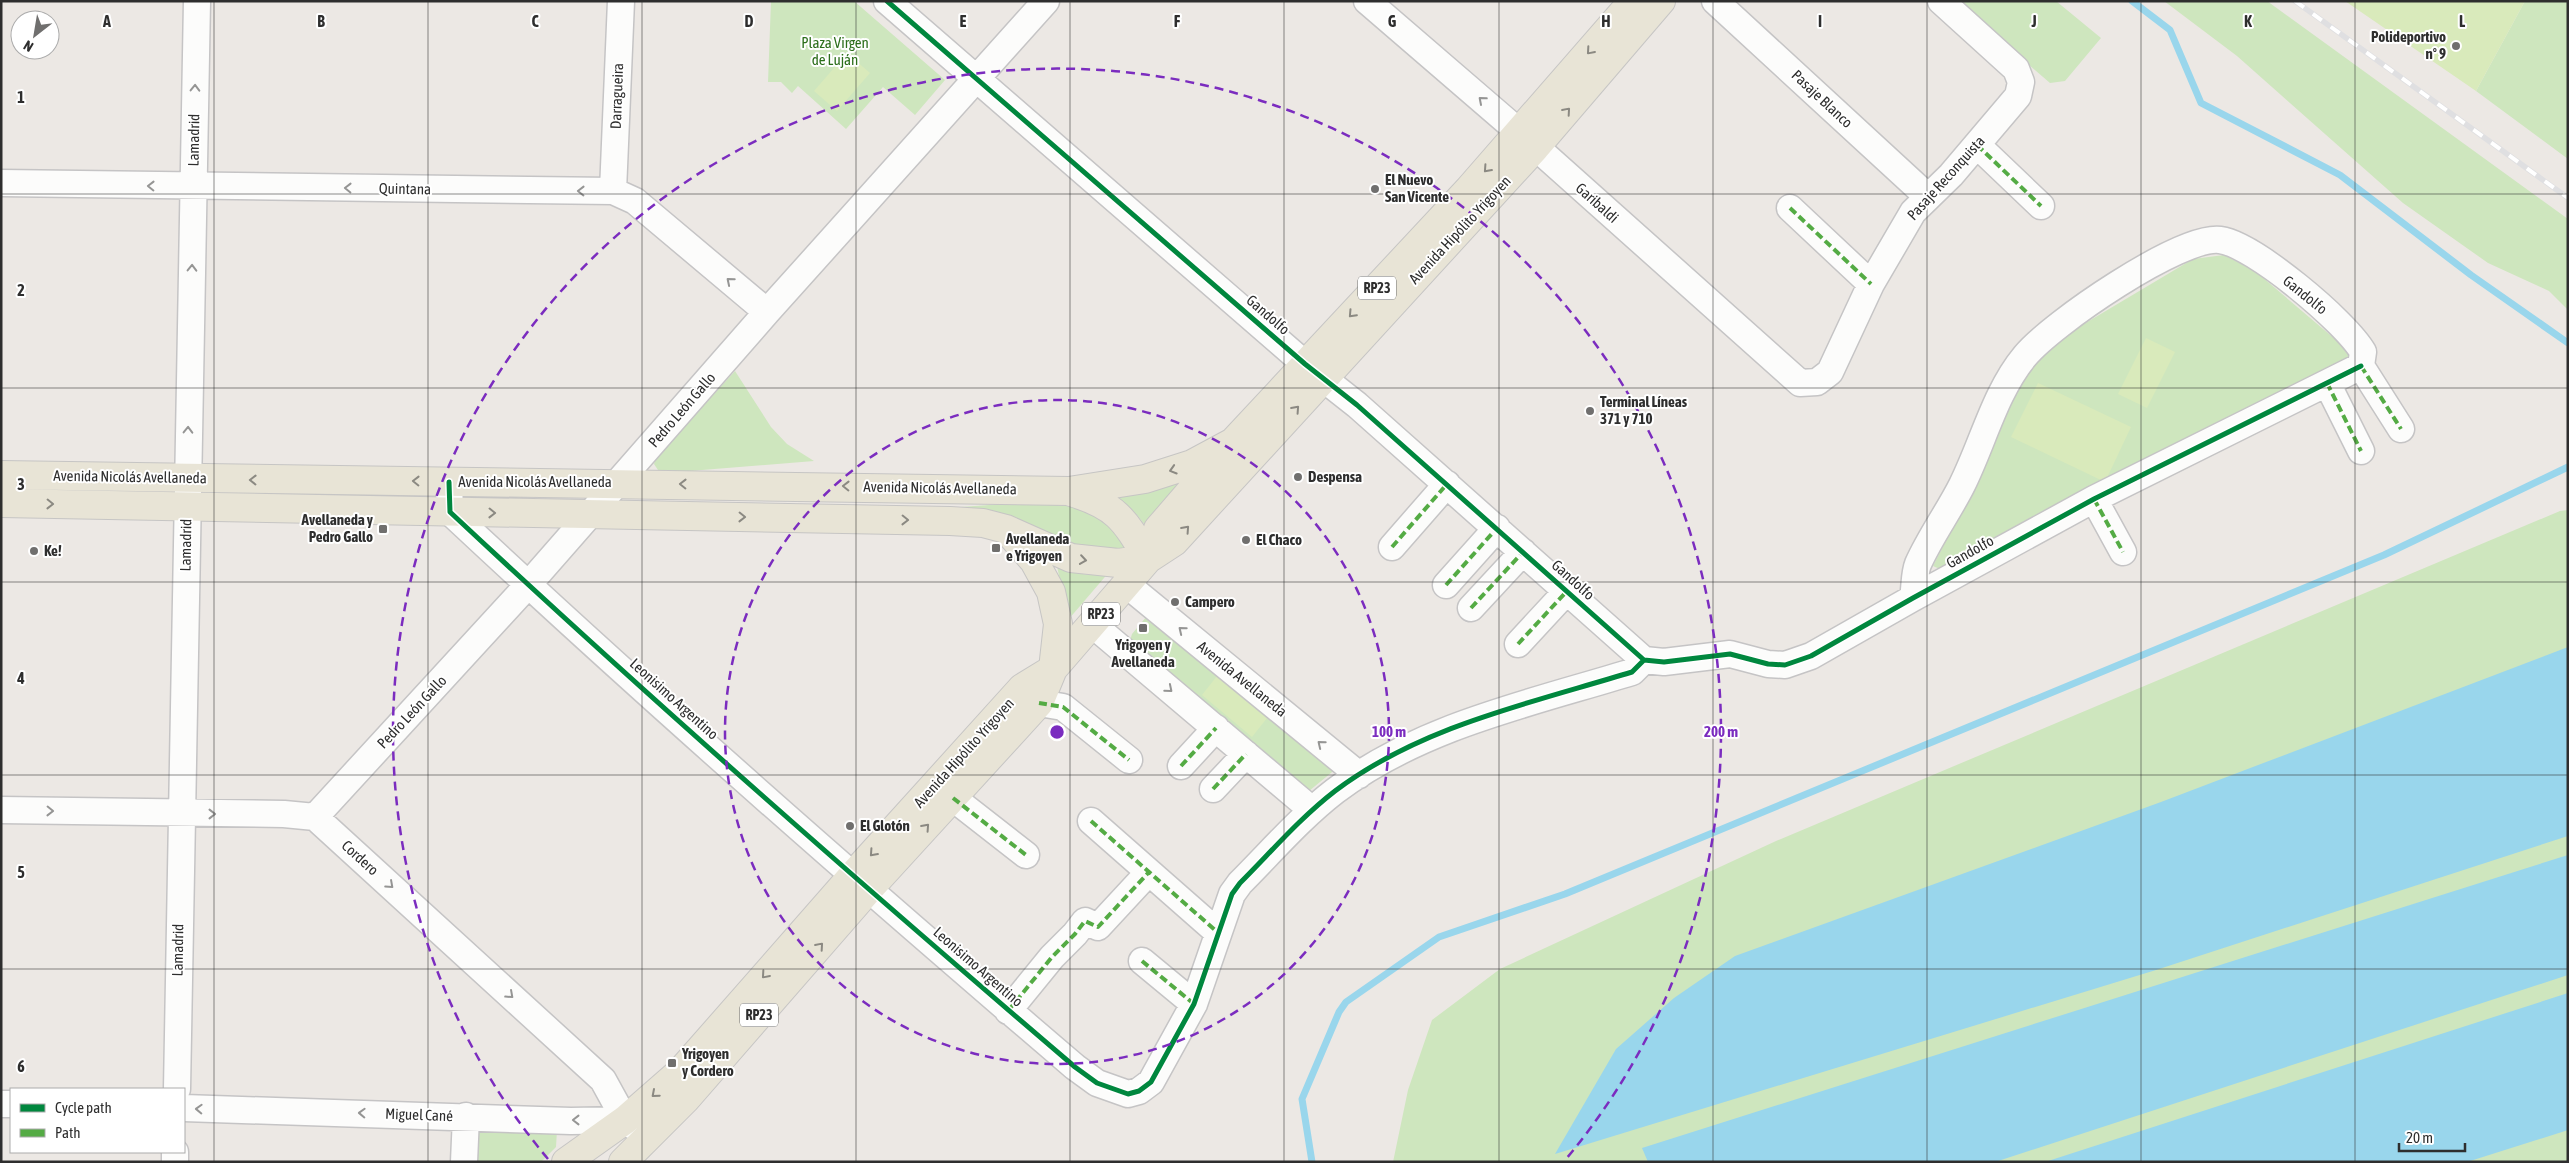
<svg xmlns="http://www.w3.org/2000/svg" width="2569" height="1163" font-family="'Asap Condensed',sans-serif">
<rect width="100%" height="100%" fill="#ece8e4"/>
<path fill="#cee6be" d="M771,1H854L945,80L915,115L883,87L846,129L798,86L792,93L781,82H768Z
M1955,1H2056L2101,38L2065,81L2050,83Z
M2164,1H2267L2568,219V310L2549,291L2488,263L2403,203L2237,56Z
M2525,1H2568V159L2476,91Z
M2224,255L2255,271L2349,351L2350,360L1942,570L1933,566L1980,473L2017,383L2057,340L2193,259Z
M735,371L771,427L787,444L814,461L665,473L658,470L654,464L656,457Z
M1198,474L1149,530L1137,515L1110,496Z
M1017,503C1047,505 1096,502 1117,529C1122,535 1124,544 1128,550L1069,548L1018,520L998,512L961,507Z
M2568,510V1162H1393L1408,1090L1432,1020L1500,969L1776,841L2560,511Z
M1056,561C1077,576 1086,577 1110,571L1068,620Z
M1147,616L1337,768L1309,791L1129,644L1132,634Z
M466,1116L557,1130L556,1147L541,1162H464Z"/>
<path fill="#d9eabb" d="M2345,1H2525L2476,91Z
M847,53L870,73L837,111L814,91Z
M2146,338L2175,352L2147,408L2118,394Z
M2038,383L2131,427L2105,482L2011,437Z
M1217,676L1267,718L1252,737L1202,695Z"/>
<path fill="#99d6ec" d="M2568,647V836L2156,970L1555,1154L1616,1049L1674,998L1735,956L2161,802Z
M2568,855V975L1995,1162H1648L1642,1148Z
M2568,993V1130L2562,1132L2467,1162H2045Z"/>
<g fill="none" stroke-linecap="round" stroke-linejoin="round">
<path stroke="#99d6ec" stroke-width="7" d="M2132,1L2170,30L2201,103L2340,175L2471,275L2568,343
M1312,1162L1302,1099L1339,1012L1346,1002L1439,937L1565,894L2384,555L2568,467"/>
<g stroke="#c5c4c5" stroke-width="29">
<path id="minor" d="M887,1L1305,364L1357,405L1644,660L1664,662L1730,654L1768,664L1785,665L1811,656L1913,598L2094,499L2361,366
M1367,1L1519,132L1800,383L1817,382L1830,372L1871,284L1913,212L1951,175L2018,96L2021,82L2016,69L1941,1
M1715,1L1928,197
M1977,145L2041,206
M1,183L613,191L635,201L767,312
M613,191L621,1
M1790,208L1871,284
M2361,366L2401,429
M2327,383L2361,451
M449,482L450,512C653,702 863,886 1075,1067L1097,1083L1128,1094L1139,1091L1151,1082L1194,1004L1232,894L1240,883C1271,852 1300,818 1335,791C1421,726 1531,703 1632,672L1644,660
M2094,499L2123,552
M1392,547L1447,484
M1126,584L1359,775
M1446,585L1497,528
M1913,598C1915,587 1914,574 1918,564C1930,537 1949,511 1962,485C1983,443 1995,392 2025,356C2051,324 2181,235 2220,240C2253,244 2346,322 2363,352L2361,366
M1471,608L1523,552
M1092,624L1312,810
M1518,644L1567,591
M1039,703L1063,707L1129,760
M1181,766L1216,728
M1213,789L1246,754
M953,798L1026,855
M1,810L284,814L315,817L603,1080L625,1120
M315,817L528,585L767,312L1046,1
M1091,821L1215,930
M1142,961L1194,1004
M1008,1011L1052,957L1075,934L1085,921L1098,927L1149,872
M177,1089L197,1
M1,1104H11
M184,1108L571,1121L625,1120L633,1126
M175,1162V1152
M464,1162L466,1116"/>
</g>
<g stroke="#c6c5c4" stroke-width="30">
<path id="major" d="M1,475L1069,491L1145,479L1192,464L1233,442
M1071,492C1117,506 1124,519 1148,559
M1,503L950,521L983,523L1006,529L1071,558L1118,563L1148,559
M1148,559L1158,529L1233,442L1469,189L1633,1
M566,1162L625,1120L681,1071L853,875L1022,688L1053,669L1148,559L1174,542L1535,148L1661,1
M623,1162L686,1099L869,889L1039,703L1053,669L1058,624L1051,592L1034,561L1012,536"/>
</g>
<use href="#minor" stroke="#fcfcfb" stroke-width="26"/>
<use href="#major" stroke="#e8e4d6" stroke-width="28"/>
<g stroke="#dfdfe1" stroke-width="5.5">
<path id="rail" d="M2295,1L2568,198"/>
</g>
<use href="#rail" stroke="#fff" stroke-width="4" stroke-dasharray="11" stroke-linecap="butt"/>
<path stroke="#54ab44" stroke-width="4" stroke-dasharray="8 4" stroke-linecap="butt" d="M1977,145L2041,206
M1790,208L1871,284
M2361,366L2401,429
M2327,383L2361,451
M2094,499L2123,552
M1392,547L1447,484
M1446,585L1497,528
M1471,608L1523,552
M1518,644L1567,591
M1039,703L1063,707L1129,760
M1181,766L1216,728
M1213,789L1246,754
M953,798L1026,855
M1091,821L1215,930
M1142,961L1194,1004
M1008,1011L1052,957L1075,934L1085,921L1098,927L1149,872"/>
<g stroke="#fff" stroke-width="8">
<path id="cycleway" d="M887,1L1305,364L1357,405L1644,660L1664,662L1730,654L1768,664L1785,665L1811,656L1913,598L2094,499L2361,366
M449,482L450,512C653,702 863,886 1075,1067L1097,1083L1128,1094L1139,1091L1151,1082L1194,1004L1232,894L1240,883C1271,852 1300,818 1335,791C1421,726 1531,703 1632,672L1644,660"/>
</g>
<use href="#cycleway" stroke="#00873e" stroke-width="5"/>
</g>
<defs><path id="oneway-chevron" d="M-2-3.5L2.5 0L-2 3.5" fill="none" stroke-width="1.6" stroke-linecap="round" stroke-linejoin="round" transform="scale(1.25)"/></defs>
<g stroke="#8b8982">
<use href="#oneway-chevron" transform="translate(1590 51) rotate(131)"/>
<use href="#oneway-chevron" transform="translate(1567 111) rotate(-49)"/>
<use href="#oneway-chevron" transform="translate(1487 169) rotate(132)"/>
<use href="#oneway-chevron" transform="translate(1352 314) rotate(133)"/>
<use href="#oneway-chevron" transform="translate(1296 409) rotate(-48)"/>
<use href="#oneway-chevron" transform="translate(1173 470) rotate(163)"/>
<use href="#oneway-chevron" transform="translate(253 480) rotate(-179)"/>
<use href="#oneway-chevron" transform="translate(416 481) rotate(-179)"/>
<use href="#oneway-chevron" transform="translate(683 484) rotate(-179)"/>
<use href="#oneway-chevron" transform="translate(846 486) rotate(-179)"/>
<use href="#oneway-chevron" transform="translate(50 504) rotate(1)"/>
<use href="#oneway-chevron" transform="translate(492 513) rotate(1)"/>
<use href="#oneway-chevron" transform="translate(742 517) rotate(1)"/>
<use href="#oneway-chevron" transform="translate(905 520) rotate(1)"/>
<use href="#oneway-chevron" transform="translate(1186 529) rotate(-48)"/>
<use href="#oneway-chevron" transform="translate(1083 560) rotate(8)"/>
<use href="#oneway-chevron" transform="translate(926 827) rotate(-48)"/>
<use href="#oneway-chevron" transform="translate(873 853) rotate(132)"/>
<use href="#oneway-chevron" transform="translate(820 946) rotate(-49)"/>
<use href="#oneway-chevron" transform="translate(765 975) rotate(131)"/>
<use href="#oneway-chevron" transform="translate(655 1094) rotate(139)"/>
</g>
<g stroke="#959594">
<use href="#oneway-chevron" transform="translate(195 88) rotate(-89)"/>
<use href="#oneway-chevron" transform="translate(1482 100) rotate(-139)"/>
<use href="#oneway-chevron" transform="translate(151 186) rotate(-179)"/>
<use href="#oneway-chevron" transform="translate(348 188) rotate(-179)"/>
<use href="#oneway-chevron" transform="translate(581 191) rotate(-179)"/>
<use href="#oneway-chevron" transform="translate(192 268) rotate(-89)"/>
<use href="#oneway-chevron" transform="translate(730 281) rotate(-140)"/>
<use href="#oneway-chevron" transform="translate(188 430) rotate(-89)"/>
<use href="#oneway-chevron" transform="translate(1182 630) rotate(-141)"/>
<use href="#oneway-chevron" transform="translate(1169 689) rotate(40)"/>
<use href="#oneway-chevron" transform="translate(1321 744) rotate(-141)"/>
<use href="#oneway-chevron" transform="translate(50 811) rotate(1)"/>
<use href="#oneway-chevron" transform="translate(212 814)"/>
<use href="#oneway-chevron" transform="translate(390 885) rotate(42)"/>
<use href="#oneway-chevron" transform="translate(510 995) rotate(42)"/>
<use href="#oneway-chevron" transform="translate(199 1109) rotate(-178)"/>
<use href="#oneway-chevron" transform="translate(362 1113) rotate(-178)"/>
<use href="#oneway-chevron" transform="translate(576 1120) rotate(180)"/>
</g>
<path fill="none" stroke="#2e2e2e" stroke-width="1" stroke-opacity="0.55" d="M214,1V1162M428,1V1162M642,1V1162M856,1V1162M1070,1V1162M1284,1V1162M1499,1V1162M1713,1V1162M1927,1V1162M2141,1V1162M2355,1V1162M1,194H2568M1,388H2568M1,582H2568M1,775H2568M1,969H2568"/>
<g fill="none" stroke="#7b2cbf" stroke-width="2.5" stroke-dasharray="9 6">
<circle cx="1057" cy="732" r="332"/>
<path d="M548 1159A664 664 0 1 1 1566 1159"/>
</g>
<g fill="#706f6e" stroke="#fff" stroke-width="2">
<circle cx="2456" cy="46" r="5"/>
<circle cx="1375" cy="189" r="5"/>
<circle cx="1590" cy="411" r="5"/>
<circle cx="1298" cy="477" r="5"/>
<rect x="378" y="524" width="10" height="10" rx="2.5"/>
<circle cx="1246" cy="540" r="5"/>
<rect x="991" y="543" width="10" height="10" rx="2.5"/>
<circle cx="34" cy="551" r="5"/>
<circle cx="1175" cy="602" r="5"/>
<rect x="1138" y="623" width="10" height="10" rx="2.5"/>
<circle cx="850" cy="826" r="5"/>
<rect x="667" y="1058" width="10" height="10" rx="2.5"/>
</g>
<g text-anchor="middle" stroke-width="4" stroke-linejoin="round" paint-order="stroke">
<g fill="#fff" stroke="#6d6d6d" stroke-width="1">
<rect x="1358" y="276.5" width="38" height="23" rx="4"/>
<rect x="1082" y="602.5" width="38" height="23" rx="4"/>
<rect x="740" y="1003.5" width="38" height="23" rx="4"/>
</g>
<g font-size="14" font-weight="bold" fill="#2e2e2e">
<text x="1377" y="293">RP23</text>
<text x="1101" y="619">RP23</text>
<text x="759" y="1020">RP23</text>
</g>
<g font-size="15" font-weight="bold" fill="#2e2e2e" stroke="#fff" text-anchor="start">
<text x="2446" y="42" text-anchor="end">Polideportivo<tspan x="2446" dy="17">n° 9</tspan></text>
<text x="1385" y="185">El Nuevo<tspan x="1385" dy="17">San Vicente</tspan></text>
<text x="1600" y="407">Terminal Líneas<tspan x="1600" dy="17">371 y 710</tspan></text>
<text x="1308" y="482">Despensa</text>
<text x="373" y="525" text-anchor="end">Avellaneda y<tspan x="373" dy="17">Pedro Gallo</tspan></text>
<text x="1006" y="544">Avellaneda<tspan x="1006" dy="17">e Yrigoyen</tspan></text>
<text x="1256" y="545">El Chaco</text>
<text x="44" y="556">Ke!</text>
<text x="1185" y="607">Campero</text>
<text x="1143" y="650" text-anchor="middle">Yrigoyen y<tspan x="1143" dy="17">Avellaneda</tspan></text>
<text x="860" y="831">El Glotón</text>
<text x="682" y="1059">Yrigoyen<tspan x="682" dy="17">y Cordero</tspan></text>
</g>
<g font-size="15" fill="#2c6e1b" stroke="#fff">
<text x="835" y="48">Plaza Virgen<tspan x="835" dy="17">de Luján</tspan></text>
</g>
<g font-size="15" fill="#2e2e2e" stroke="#fff">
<text transform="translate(617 96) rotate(-88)" y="5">Darragueira</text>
<text transform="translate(1822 99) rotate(43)" y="5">Pasaje Blanco</text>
<text transform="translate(194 140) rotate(-89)" y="5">Lamadrid</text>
<text transform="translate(1946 178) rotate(-48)" y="5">Pasaje Reconquista</text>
<text transform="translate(405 189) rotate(1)" y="5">Quintana</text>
<text transform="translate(1597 203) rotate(42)" y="5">Garibaldi</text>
<text transform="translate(1460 230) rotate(-47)" y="5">Avenida Hipólito Yrigoyen</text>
<text transform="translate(2305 295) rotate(39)" y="5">Gandolfo</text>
<text transform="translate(1268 315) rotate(41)" y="5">Gandolfo</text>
<text transform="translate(682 410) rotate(-49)" y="5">Pedro León Gallo</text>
<text transform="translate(130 477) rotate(1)" y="5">Avenida Nicolás Avellaneda</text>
<text x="535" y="487">Avenida Nicolás Avellaneda</text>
<text transform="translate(940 488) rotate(1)" y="5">Avenida Nicolás Avellaneda</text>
<text transform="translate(186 545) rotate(-89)" y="5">Lamadrid</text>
<text transform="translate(1970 552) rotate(-29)" y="5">Gandolfo</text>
<text transform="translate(1573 580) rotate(42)" y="5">Gandolfo</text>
<text transform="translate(1242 679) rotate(39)" y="5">Avenida Avellaneda</text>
<text transform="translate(674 699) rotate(42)" y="5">Leonisimo Argentino</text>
<text transform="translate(412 712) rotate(-47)" y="5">Pedro León Gallo</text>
<text transform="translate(964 753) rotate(-48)" y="5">Avenida Hipólito Yrigoyen</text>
<text transform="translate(360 858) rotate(42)" y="5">Cordero</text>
<text transform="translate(178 950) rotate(-89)" y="5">Lamadrid</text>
<text transform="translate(978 967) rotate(41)" y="5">Leonisimo Argentino</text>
<text transform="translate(419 1115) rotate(2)" y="5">Miguel Cané</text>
</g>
</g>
<g font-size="16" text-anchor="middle" font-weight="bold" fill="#2e2e2e" stroke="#fff" stroke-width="4" stroke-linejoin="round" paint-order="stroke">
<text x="107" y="27">A</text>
<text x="321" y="27">B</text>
<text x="535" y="27">C</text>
<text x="749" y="27">D</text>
<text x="963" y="27">E</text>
<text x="1177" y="27">F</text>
<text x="1392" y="27">G</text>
<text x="1606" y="27">H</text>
<text x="1820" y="27">I</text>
<text x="2034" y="27">J</text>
<text x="2248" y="27">K</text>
<text x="2462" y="27">L</text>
<text x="21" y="103">1</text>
<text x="21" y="296">2</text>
<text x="21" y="490">3</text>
<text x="21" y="684">4</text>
<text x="21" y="878">5</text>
<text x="21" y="1072">6</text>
</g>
<circle cx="1057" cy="732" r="8" fill="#7b2cbf" stroke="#fff" stroke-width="2.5"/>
<g font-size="15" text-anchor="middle" font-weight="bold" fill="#7b2cbf" stroke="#fff" stroke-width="4" stroke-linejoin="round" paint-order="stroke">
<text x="1389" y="737">100 m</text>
<text x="1721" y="737">200 m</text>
</g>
<rect width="2569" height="1163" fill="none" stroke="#2e2e2e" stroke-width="5"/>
<rect x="10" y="1088" width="175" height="65" fill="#ffffff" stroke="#ababab"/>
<rect x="20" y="1104" width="25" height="8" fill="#00873e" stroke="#ababab"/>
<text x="55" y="1113" font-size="15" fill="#2e2e2e">Cycle path</text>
<rect x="20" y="1129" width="25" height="8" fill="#54ab44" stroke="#ababab"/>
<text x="55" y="1138" font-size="15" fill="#2e2e2e">Path</text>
<g transform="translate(35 35) rotate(211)"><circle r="24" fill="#ffffff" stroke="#ababab"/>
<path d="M0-4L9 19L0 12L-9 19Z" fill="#706f6e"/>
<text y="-8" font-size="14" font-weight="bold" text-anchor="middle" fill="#2e2e2e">N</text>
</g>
<path d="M2399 1143v8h66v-8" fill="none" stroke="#2e2e2e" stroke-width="2.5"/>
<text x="2406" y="1143" font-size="15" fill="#2e2e2e" stroke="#ffffff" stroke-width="4" paint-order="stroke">20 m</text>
</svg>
